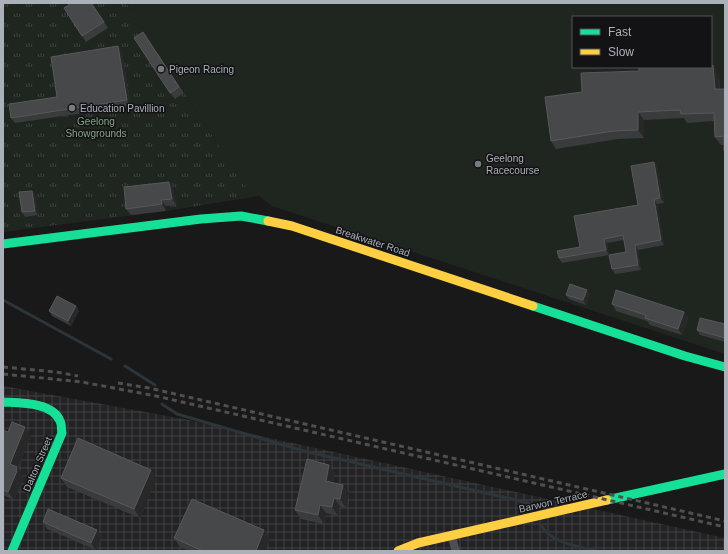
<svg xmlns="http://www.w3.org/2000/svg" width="728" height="554" font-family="Helvetica,sans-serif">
<defs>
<pattern id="industrial-grid" width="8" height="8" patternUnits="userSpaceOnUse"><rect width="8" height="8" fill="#232325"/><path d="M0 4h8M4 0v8" fill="none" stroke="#404143"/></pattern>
<pattern id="park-tufts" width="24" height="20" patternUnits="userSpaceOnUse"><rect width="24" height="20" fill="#1f261f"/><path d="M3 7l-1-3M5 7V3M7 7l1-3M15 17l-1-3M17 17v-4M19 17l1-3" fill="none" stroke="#3d433d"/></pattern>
</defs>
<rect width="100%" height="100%" fill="#191919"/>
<path fill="url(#industrial-grid)" d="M3,386L184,419L725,538V551H3Z"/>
<path fill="#1f261f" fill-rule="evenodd" d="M126,3H725V354L272,206L259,196L252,197ZM573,17H711V67H573Z"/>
<path fill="url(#park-tufts)" d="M3,3H126L252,197L166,211L3,232Z"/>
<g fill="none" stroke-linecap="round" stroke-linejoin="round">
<path stroke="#2c363a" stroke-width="3" d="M3,300L111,359
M125,366L155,385
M162,404L177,414L304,451L529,503L531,506
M541,525C551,543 577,546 596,551"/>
<path stroke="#4d4f52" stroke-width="8" d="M451,535L456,551"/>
<path stroke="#16e098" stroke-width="9" d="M3,244L201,219L241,216L268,221
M533,306L685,356L725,367
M3,402C19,403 53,402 60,421C62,424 61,429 62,433L12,551
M607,500L725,474"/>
<path stroke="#ffcf43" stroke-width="9" d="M268,221L292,226L533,306
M398,551L418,543L607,500"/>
<path stroke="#4e4f50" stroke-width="3" stroke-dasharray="5 4" stroke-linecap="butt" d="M3,367L56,372L78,376
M3,374L82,382L156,396L725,527
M118,383L149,388L725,521"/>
</g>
<path fill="#3a3b3c" d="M92,3L108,28L86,42L64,8Z
M143,32L184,93L175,99L170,93Z
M118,46L122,52L131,106L15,123L11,118L57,97Z
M719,74L720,89H725V152L724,145H721L715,137L714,121L687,123L684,118L644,120V138L618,139L556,149L551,141Z
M654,162L657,167L664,203L657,204L664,245L638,250L641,270L615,274L612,269L626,252L624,240L607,243L609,255L562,263L559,258L580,247L638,205Z
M173,188L176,205L166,206V211L131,215L126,209Z
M32,191L35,195L38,215L25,217L22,212Z
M590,294L586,305L569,299L566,295Z
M612,304L684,312L688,318L682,335L650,325L647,321L616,311Z
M76,306L79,311L71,326L52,316L49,311Z
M725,324V342L700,335L697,330Z
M3,430L8,432L31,436L18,467L23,475L22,479L23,480L14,500L3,495Z
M329,465L335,473L333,483L349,493L346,508L340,506L338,516L326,513L324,524L301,519L295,510Z
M151,470L157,478L140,518L67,487L61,478Z
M43,522L102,536L96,550L47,529Z
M264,530L270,539L265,551H190L180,547L174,538Z"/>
<path fill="#282829" d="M118,46L122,52L131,106L127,100Z
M713,65L719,74L720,98L715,89Z
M638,112L644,120V138L638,130Z
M654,162L657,167L664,203L660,198Z
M169,182L173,188L176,205L172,199Z
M32,191L35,195L38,215L35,211Z
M654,199L657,204L664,245L661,240Z
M161,200L166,206V211L162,204Z
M604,239L607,243L609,255L606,250Z
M635,245L638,250L641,270L638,265Z
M587,290L590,294L586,305L583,300Z
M76,306L79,311L71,326L68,321Z
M684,312L688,318L682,335L678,329Z
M25,427L31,436L18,467L23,475L22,479L23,480L14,500L8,492L10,464Z
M329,465L335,473L332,489L326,481Z
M151,470L157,478L140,518L134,509Z
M343,485L349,493L346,508L340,499Z
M334,498L340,506L338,516L332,507Z
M320,505L326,513L324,524L318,515Z
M97,530L102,536L96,550L91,543Z
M264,530L270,539L265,551H256Z"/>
<path fill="#47484a" stroke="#56585b" d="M68,3H91L104,22L82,36L64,8L69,5Z
M143,32L179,87L170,93L134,38Z
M118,46L127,100L11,118L9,104L57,97L51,57Z
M713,65L715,89H725V151H724V136L715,137L714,113L681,114L680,110L638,112V130L613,131L551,141L545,97L582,92L581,73L639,71V68L674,67H711V66Z
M654,162L660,198L654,199L661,240L635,245L638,265L612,269L609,255L626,252L623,235L604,239L606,250L559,258L557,251L580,247L574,216L638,205L631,166Z
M169,182L172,199L161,200L162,204L126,209L124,187Z
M32,191L35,211L22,212L19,192Z
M570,284L587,290L583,300L566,295Z
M616,290L684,312L678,329L645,318L646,315L612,304Z
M57,296L76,306L68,321L49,311Z
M700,318L725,324V338L697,330Z
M12,422L25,427L10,464L17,467L16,471H17L8,492L3,490V430L8,432Z
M78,438L151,470L134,509L61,478Z
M307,459L329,465L326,481L343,485L340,499L334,498L332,507L320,505L318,515L295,510Z
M192,499L264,530L256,551H203L174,538Z
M48,509L97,530L91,543L43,522Z"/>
<g fill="#787c81" stroke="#131315" stroke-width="1.5">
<circle cx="161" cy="69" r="4"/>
<circle cx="72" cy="108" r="4"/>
<circle cx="478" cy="164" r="4"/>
</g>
<g text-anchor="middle" stroke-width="3" stroke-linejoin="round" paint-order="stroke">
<g font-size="10" fill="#abb1b9" stroke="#131315" text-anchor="start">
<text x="169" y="73">Pigeon Racing</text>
<text x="80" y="112">Education Pavillion</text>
<text x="486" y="162">Geelong<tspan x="486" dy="12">Racecourse</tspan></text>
</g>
<g font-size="10" fill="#85a383" stroke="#131315">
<text x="96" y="125">Geelong<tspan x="96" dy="12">Showgrounds</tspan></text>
</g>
<g font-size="10" fill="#abb1b9" stroke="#131315">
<text transform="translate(373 241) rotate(18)" y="4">Breakwater Road</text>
<text transform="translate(37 464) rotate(-67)" y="4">Dalton Street</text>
<text transform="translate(553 501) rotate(-13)" y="4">Barwon Terrace</text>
</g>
</g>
<rect width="728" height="554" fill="none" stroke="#abb1b9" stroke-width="8"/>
<rect x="572" y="16" width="140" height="52" fill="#131315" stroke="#505257"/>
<rect x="580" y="29" width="20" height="6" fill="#16e098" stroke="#505257"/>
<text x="608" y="36" font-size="12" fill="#abb1b9">Fast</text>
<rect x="580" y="49" width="20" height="6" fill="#ffcf43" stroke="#505257"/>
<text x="608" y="56" font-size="12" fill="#abb1b9">Slow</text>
</svg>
